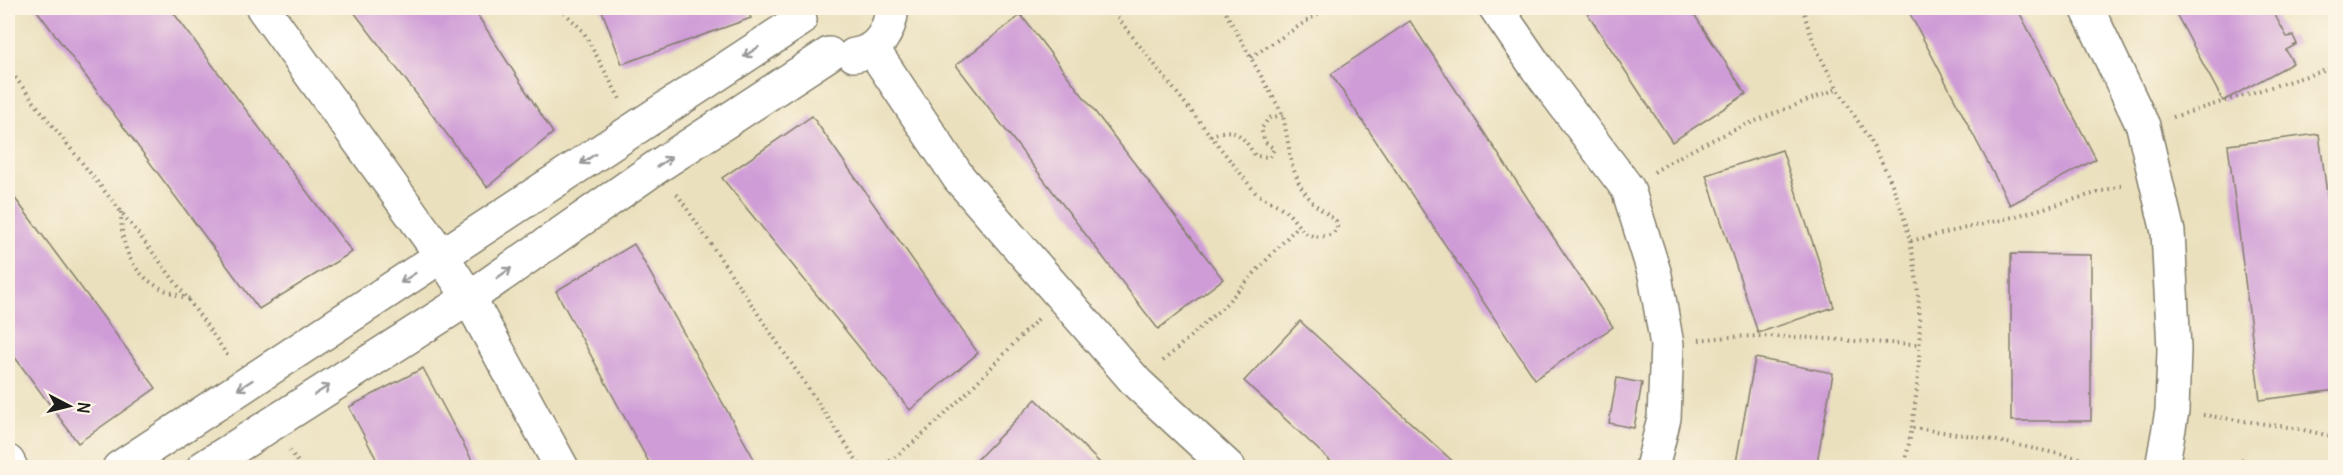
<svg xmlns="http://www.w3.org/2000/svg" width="2343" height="475" font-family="Delius,sans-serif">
<rect width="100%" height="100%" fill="#fcf5e5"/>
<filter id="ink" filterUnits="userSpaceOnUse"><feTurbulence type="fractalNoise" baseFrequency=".0167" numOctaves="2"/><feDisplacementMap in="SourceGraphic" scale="12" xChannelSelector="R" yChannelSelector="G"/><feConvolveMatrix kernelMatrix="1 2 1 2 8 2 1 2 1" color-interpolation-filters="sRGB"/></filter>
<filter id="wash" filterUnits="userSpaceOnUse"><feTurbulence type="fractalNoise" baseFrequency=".008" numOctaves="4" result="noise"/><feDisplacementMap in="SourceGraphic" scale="24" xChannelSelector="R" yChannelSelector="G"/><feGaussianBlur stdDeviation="1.35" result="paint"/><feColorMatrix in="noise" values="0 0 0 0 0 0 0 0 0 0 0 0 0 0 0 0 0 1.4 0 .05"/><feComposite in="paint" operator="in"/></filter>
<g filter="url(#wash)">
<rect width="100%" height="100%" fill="#eae0bd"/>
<g id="blocks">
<path fill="#cf9cd7" d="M35,8H170L352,252L259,309Z
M351,8H473L553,133L487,187Z
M601,8H746L751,18L622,64Z
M1584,8H1690L1746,94L1672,142Z
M1907,8H2017L2096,159L2010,205Z
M2173,8H2271L2287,37L2293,36L2297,44L2286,50L2293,63L2223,101Z
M1021,15L1223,279L1158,329L956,65Z
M1410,21L1613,327L1535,379L1331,74Z
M812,116L978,353L910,410L722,178Z
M2319,134L2336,261V390L2260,400L2228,145Z
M1782,150L1834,307L1758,333L1706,175Z
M8,189L156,388L78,443L8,348Z
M634,244L759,468H652L556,291Z
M2011,254L2091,255V421H2011Z
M1300,321L1460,468H1338L1244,381Z
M1755,358L1833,373L1816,468H1735Z
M423,368L476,468H381L349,407Z
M1617,378L1642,383L1634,428L1609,423Z
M1036,399L1105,468H969Z
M2242,459L2267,467V468H2239Z"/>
</g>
</g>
<g filter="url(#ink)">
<use href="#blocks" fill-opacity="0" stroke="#837e6c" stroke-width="1.5"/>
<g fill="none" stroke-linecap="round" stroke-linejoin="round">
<g stroke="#837e6c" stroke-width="36">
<path id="minor" d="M263,8L442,256L469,298L562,468
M1496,8L1537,68L1628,189L1655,275L1667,345L1664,418L1652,468
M2087,8L2143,126L2168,232L2174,349L2172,411L2162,468
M872,48L959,178L1137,383L1229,468
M854,55C879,52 890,30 892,8
M8,462L11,468
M119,468L800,20
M203,468L469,298L658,166L829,54"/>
</g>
<path stroke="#837e6c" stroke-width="4" stroke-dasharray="1.5 4.5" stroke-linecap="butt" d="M560,8L583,31L621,101
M1110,8L1255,192C1263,199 1274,202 1283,209C1301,222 1300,244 1333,234L1337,227L1336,221L1313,203L1300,186L1292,165L1283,115L1223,8
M1803,8C1815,64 1855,111 1881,161C1930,254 1926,368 1904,468
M1251,57L1327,8
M8,68C81,165 162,257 229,358
M2173,117L2336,67
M1210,136C1235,124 1244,137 1255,156L1270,157L1274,149L1265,142L1261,129L1269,118L1283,115
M1654,172C1711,135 1777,113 1839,88
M677,194L862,468
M121,212C121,262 141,286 190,299
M1911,241L2013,217L2124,185
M1699,340C1773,330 1846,343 1920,344
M1163,361L1224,306L1297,227
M2203,415L2294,428L2336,437
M1913,428L1979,437L2125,468
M290,450L302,468
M880,468C939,427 988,369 1039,318"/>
<use href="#minor" stroke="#fff" stroke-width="33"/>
</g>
<defs><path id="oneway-shaft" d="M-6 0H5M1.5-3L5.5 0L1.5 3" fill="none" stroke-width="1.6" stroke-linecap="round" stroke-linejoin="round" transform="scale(1.5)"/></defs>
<g stroke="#999">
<use href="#oneway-shaft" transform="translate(751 52) rotate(147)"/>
<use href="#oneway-shaft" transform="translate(588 159) rotate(146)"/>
<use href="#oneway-shaft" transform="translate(664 162) rotate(-34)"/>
<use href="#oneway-shaft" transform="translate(504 273) rotate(-35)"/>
<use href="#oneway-shaft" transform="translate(408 278) rotate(147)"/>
<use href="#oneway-shaft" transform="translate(245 385) rotate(147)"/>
<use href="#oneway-shaft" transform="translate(322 390) rotate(-32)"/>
</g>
</g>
<rect width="2343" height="475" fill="none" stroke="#fcf5e5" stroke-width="30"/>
<g transform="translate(69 406) rotate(97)" stroke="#fcf5e5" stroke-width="4.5" paint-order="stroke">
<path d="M0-4.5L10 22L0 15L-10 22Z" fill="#1c1c1c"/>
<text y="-9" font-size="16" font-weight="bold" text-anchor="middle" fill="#1c1c1c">N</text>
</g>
</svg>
